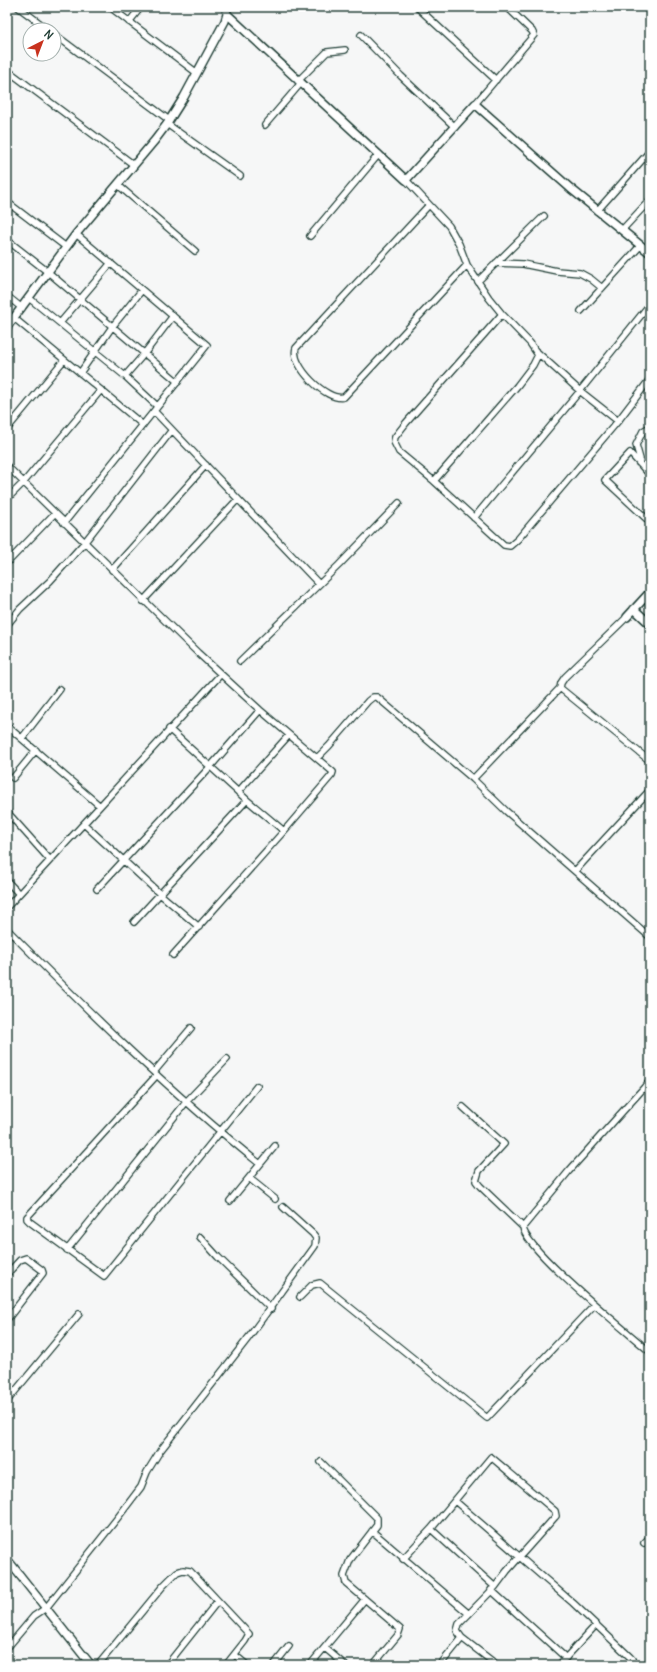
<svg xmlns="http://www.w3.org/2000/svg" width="657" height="1672" font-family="Delius,sans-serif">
<rect width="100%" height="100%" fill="#f6f7f7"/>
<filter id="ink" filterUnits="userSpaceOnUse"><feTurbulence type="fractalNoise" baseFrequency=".025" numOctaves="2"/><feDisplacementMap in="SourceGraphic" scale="8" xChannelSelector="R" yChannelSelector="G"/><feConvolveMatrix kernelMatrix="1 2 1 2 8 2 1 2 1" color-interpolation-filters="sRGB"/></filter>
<g filter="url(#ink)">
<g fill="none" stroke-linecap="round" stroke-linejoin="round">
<g stroke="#1f3d34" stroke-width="8">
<path id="street" d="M18,7L49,30
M110,7L197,73
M417,7L496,80
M129,22L141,7
M54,34L169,120
M361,35L401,76L455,127
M7,70L134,165
M298,81L327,52L345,50
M475,104L534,35L532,31L507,7
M167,124L240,176
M265,125L301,83
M406,180L449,226L459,244L467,265L489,298L502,314L530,343L538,355L533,365L517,386L434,481
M118,185L195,251
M7,202L66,247
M429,205L296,348C290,365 327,402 344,397L467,265
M597,211L650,151
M622,230L650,200
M310,236L379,154
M7,240L48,272L178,382
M496,263L523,264L557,271L580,273L591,279L602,288
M478,281L544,216
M7,296L22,308
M29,298L125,376L157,406
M581,311L641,245
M502,314L406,423L395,437L394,442L399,452L434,481L504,545L510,546L518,539L618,421L650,379
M14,318L143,425
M60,323L111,263
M537,352L580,391L618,421
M80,373L112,327L142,290
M125,376L144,354L173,316
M154,411L319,584
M7,429L64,360
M639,463L640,459L636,445L643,431L650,427
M7,466L198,653L260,710L333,772L332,775L284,831L173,955
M650,475L630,453L605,480L650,522
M7,499L24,482L101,390
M474,518L580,391L650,304
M64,523L207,345L76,234
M7,563L55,513
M112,570L206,465
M143,601L238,499
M7,625L20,609L50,581L84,543L172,430
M240,661L339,565L399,503
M560,688L650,761
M7,726L100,806L7,907
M169,729L247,800L284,831
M22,738L60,689
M318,757L329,746L368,701L373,697H377L473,779L506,811L650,937
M13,778L36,750
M473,779L560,688L561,683L565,677L627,617
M238,792L289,735
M100,806L221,674
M7,812L50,860
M84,824L160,894L199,927
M575,871L650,790
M7,881L19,894
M97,889L210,767L260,710
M134,922L247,800
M7,929C88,1011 170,1092 260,1164
M154,1072L191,1028
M157,1075L27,1217V1219L30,1222L104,1276L257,1086
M650,1081L569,1171L523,1227C524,1249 629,1333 650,1352
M463,1107L504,1144L479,1171L476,1181L480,1186L523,1227
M249,1178L275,1199
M230,1201L275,1146
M200,1237L218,1257L271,1309
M67,1250L187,1101L227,1059
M7,1274L20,1260L26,1258L42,1270L43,1273L9,1317
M300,1297L312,1285L320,1283L487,1418L594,1305
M7,1401L79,1314
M321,1462L377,1518V1525L350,1560L344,1576L346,1583L400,1629L398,1635L373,1665
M455,1501L573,1603L630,1657L632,1659L633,1665
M431,1529L495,1587
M372,1531L469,1614
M644,1543L650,1537
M403,1559L431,1529L491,1457L555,1511L556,1516L555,1517L507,1571L495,1587L459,1624L457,1631L462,1638L497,1665
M491,1590L566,1658
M7,1648L34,1616L46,1608L119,1516L141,1487L147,1472L160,1451L249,1337L315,1246L316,1238L313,1234L283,1207
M325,1648L345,1665
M235,1655L247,1665
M98,1665L163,1586L177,1572L183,1570L190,1571L249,1634L245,1641L226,1665
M167,1665L217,1602
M274,1665L289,1646
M310,1665L365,1599
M440,1665L462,1638
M559,1665L596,1625"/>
</g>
<g stroke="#1f3d34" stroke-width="10">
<path id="secondary" d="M227,14L406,180L475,104L570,188L650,253
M7,327L76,234L155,140L167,124L184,97L225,21L227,14L226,7
M634,609L650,624
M627,617L650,592
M7,1559L91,1665"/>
</g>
<use href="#street" stroke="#fff" stroke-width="5.5"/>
<use href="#secondary" stroke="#fff" stroke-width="7"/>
</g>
</g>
<rect width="657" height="1672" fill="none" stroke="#fff" stroke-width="24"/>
<rect x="12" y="12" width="633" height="1648" fill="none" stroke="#1f3d34" stroke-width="1.5" filter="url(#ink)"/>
<g transform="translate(42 42) rotate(42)"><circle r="19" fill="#ffffff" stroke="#a5b1ae"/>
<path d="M0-3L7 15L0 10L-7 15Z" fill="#c8321e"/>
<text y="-6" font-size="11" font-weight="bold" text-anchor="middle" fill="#1f3d34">N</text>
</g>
</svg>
